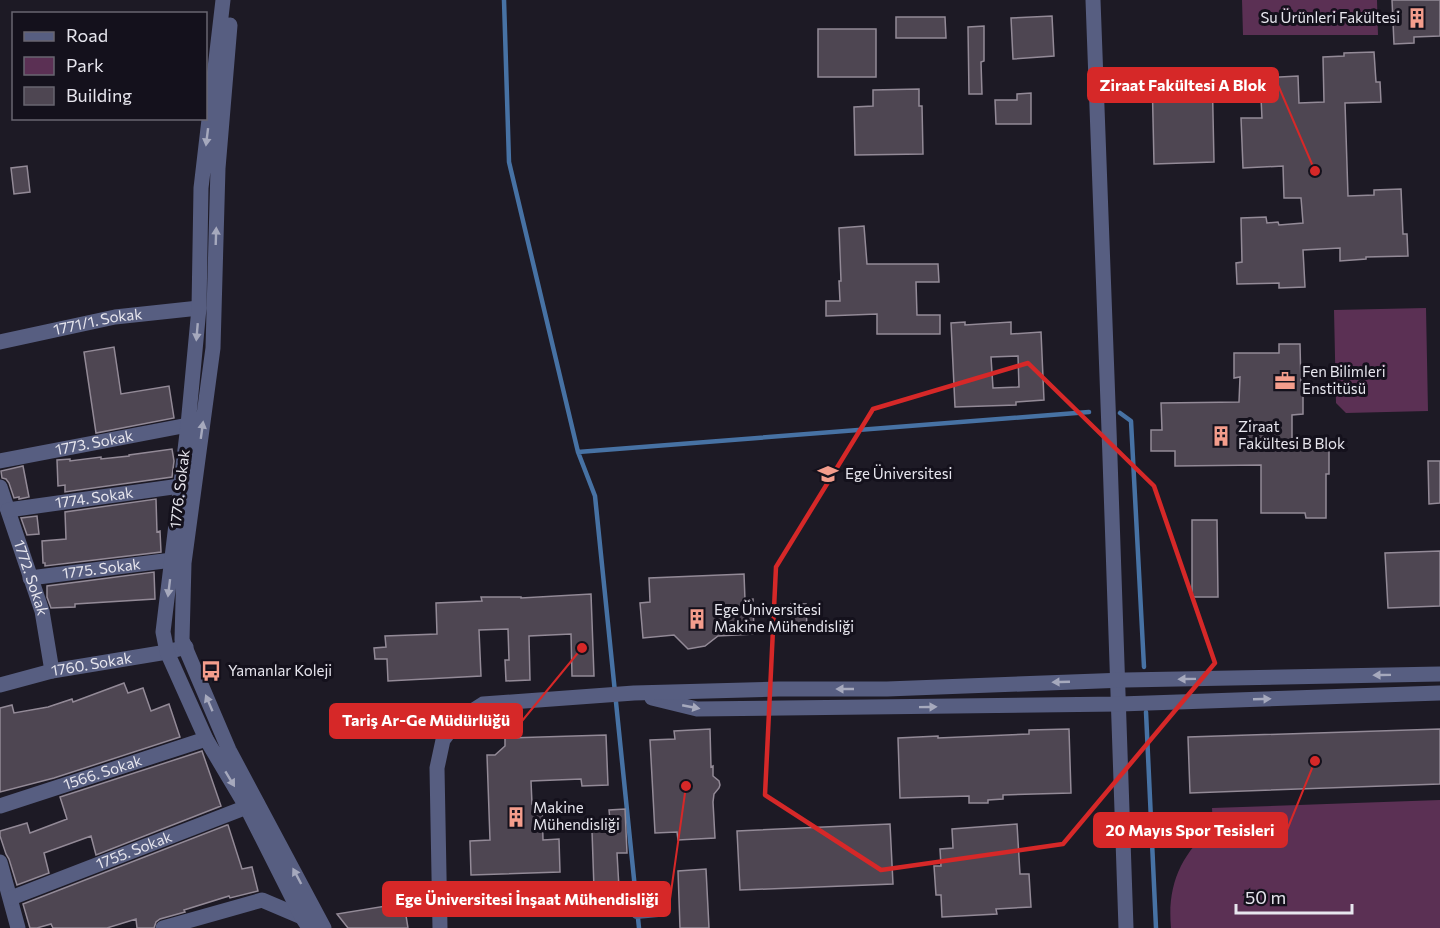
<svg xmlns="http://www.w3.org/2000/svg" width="1440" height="928" font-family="Commissioner,sans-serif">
<rect width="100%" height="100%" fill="#1d1a25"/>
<path fill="#5b3054" d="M1242,0H1377L1378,35H1243Z
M1426,308L1428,411L1346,413L1336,403L1334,310Z
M1440,800V928H1171C1167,885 1181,854 1213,827L1212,808Z"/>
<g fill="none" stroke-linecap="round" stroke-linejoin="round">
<path stroke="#4772a4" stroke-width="4.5" d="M504,0L509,162L578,452L595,496L639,928
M1120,413L1131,421L1144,667
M578,452L1089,412
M1146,712L1156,928"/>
</g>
<path fill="#4e4652" stroke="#938a97" stroke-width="1.5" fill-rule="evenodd" d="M1392,0H1440V36L1414,37V43L1394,44Z
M1052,16L1054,56L1013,59L1011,18Z
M896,17H945L946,38H896Z
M984,26V61L981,62L982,94H969L968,27Z
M818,29H876V77H818Z
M1374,52L1376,82H1380L1381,102L1345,103L1348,196L1374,195V190L1401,189L1403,234H1407L1408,256L1366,257V259L1340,261V248L1303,250L1305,287L1279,288V283L1237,284L1236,263L1242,262L1241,218L1266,217L1267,223L1278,222L1279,225L1303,223L1301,198H1284L1283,166L1243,168L1241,118H1262L1260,78L1298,76L1299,103L1324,102L1323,57L1344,56V53Z
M1190,68H1212L1214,162L1154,164L1152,74L1190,73Z
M919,89V106H922L923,154L855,155L854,107L873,106V90Z
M1031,93V124H996L995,100H1017V94Z
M27,166L30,192L14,194L11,168Z
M864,226L867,264H938L939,282H916L917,315H940V334H877V314L826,316V301H840L839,281H841L839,228Z
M965,322V325L1011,322V334L1041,332L1044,400L1016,402V405L955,407L951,323ZM1018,356L1019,387L993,388L991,357Z
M1279,344H1300L1301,387H1303V414L1292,415V448H1329V474H1326V518H1306L1305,513H1261V465L1175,466V451H1151V430H1162L1161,403L1239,402L1240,377L1234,378V353H1279Z
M114,347L121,394L169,386L174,418L96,433L84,352Z
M172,449L174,461L172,477L65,492V485L58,486L57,460L70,459V461L101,457V459L129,456V455Z
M1428,461H1440V503L1429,504Z
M23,466L29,497L19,499V497L14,498L9,483L6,479L2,478L1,471Z
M156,499L157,532L160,531L161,552L45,566V563H43L42,541L66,539L65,512Z
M37,516L39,534L27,535L21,518Z
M1192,520H1217L1218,597H1192Z
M1440,551V606L1388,608L1385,553Z
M154,572L155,599L75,604V607L51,608L47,597V586Z
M744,574L745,600L753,599L754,634L718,636L705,646L688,649L674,635L643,638L640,603L650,602L649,578Z
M591,594L594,676H572L571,634L529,636L530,680L506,681L505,660H509L508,629L479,630L481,676L388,681L387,659H375L374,648L386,647L385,636L437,634L436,603L482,601L481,597H521V598Z
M791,604H806L807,629L793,630Z
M124,683L128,693L143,688L151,711L169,704L180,737L54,778L0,792V708L12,705L14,713L48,707L72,699L73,702Z
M710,729L711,767L713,766V776L719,781L720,785L719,788L714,794L713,802L715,838L678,840L677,832L655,833L650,740L675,739L674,731Z
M1069,729L1071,793L1003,795V799L988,800V803H969V796L900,798L898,738L938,736V738L1029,734V730Z
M1440,729V784L1190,793L1188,737Z
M606,735L608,785L582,786L581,779L531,781L532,804H542L543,840L559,839L560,872L471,875L470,841L490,840L487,755H495L505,746V738Z
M202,751L221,806L96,855L91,836L44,853L49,873L17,885L9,859L6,854L0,836V831L27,823L30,833L67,819L60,797Z
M625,809L627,853H617L619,888L594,889L592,831L611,830L609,810Z
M890,824L893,884L740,890L737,831Z
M1017,824L1020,874H1029L1031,907L996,909L997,914L942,917L941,895H936L934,866H941L940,849L953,848L952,829Z
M227,825H228L242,869L252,867L258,891L230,898L229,896L184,910L185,912L160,919L156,922L154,928H137L136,919L107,928H53L51,924L37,928H30L23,904Z
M706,869L709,928H680L678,871Z
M404,903L408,928H348L337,914Z"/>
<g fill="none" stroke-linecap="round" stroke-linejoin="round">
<path stroke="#575e81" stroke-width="12" d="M637,913L658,911"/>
<g stroke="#575e81" stroke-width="15">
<path d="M1093,0C1104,309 1117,619 1126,928"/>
<path id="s1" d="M0,342L115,317L199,308"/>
<path id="s2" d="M0,461L188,425"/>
<path id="s3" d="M0,487L42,611L52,671"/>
<path id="s4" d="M8,510L180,486"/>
<path id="s5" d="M30,578L172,560"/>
<path id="s6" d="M0,685L52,671L167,652L186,647"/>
<path d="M652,698L697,709L1120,704L1440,693"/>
<path id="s7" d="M0,806L206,739"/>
<path d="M0,862L18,928"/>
<path id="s8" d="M11,898L257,803"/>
<path d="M163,928L262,900L302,917H310"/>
<path d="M440,928L437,768L443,740L458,720L483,704L634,693L778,689H887L1125,680L1440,674"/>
</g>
<path stroke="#575e81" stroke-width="15" d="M223,0L201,188L199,308L188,425L163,632L167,652L206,739L247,808L302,917L309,928
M230,25L218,168L213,348L184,563L182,640L229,750L324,928"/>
</g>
<defs><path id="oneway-solid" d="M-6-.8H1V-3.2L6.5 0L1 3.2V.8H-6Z" transform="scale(1.5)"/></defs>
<g fill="#a6a9bd">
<use href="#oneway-solid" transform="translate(207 137) rotate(97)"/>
<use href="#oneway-solid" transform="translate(216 236) rotate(-88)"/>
<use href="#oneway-solid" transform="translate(197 332) rotate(95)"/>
<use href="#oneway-solid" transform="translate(202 430) rotate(-82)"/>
<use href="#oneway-solid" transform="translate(169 588) rotate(97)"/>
<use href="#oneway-solid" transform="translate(1382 675) rotate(179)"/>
<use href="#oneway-solid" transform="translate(1187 679) rotate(179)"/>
<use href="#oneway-solid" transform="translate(1061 682) rotate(178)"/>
<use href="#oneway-solid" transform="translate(845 689) rotate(180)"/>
<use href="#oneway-solid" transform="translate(1262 699) rotate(-2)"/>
<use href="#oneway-solid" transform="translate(209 703) rotate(-113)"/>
<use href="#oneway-solid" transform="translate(691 707) rotate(11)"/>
<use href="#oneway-solid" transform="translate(928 707) rotate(-1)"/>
<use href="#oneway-solid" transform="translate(230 779) rotate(59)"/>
<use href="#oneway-solid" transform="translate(297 876) rotate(-118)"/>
</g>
<path fill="none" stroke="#d62828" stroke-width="4.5" stroke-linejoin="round" d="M1028,363L1154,486L1215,663L1063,844L881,870L765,795L776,567L873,409Z"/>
<defs>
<g id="building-bare" transform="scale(1.62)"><path d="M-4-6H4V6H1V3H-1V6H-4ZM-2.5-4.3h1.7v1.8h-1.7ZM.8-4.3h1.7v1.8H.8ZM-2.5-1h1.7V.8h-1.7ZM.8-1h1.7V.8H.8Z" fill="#f49d8c" stroke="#14111c" stroke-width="2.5" paint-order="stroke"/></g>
<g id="office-bare" transform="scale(1.62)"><path d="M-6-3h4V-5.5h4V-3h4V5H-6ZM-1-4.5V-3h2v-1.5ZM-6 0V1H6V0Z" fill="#f49d8c" stroke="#14111c" stroke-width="2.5" paint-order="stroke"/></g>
<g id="university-bare" transform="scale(1.62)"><path d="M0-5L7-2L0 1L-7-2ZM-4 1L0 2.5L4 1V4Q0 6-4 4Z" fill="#f49d8c" stroke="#14111c" stroke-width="2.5" paint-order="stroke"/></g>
<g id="bus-bare" transform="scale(1.62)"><path d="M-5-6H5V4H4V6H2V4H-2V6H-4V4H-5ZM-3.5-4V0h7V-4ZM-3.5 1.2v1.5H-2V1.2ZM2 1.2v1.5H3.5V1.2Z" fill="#f49d8c" stroke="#14111c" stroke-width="2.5" paint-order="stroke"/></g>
</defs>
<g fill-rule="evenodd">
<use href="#building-bare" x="1417" y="18"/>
<use href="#office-bare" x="1285" y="381"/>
<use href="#building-bare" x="1221" y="436"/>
<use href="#university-bare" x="828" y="474"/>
<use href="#building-bare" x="697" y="619"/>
<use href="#bus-bare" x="211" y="671"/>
<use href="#building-bare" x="516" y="817"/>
</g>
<g text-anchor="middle" stroke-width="6" stroke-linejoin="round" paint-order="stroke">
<g font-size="15" fill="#e7e6ee" stroke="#14111c" text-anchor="start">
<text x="1400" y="23" text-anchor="end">Su Ürünleri Fakültesi</text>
<text x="1302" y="377">Fen Bilimleri<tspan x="1302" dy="17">Enstitüsü</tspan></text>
<text x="1238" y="432">Ziraat<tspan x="1238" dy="17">Fakültesi B Blok</tspan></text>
<text x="845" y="479">Ege Üniversitesi</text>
<text x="714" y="615">Ege Üniversitesi<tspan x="714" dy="17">Makine Mühendisliği</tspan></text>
<text x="228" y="676">Yamanlar Koleji</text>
<text x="533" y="813">Makine<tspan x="533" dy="17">Mühendisliği</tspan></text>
</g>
<g font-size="15" fill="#e7e6ee" stroke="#14111c">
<text dy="5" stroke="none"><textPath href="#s1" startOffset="100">1771/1. Sokak</textPath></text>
<text dy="5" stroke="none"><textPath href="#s2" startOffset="96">1773. Sokak</textPath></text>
<text transform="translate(180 489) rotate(-83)" y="5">1776. Sokak</text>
<text dy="5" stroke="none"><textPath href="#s4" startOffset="87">1774. Sokak</textPath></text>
<text dy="5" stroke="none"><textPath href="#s5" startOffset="72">1775. Sokak</textPath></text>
<text dy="5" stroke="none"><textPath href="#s3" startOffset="96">1772. Sokak</textPath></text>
<text dy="5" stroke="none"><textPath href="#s6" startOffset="94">1760. Sokak</textPath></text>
<text dy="5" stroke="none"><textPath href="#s7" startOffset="108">1566. Sokak</textPath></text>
<text dy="5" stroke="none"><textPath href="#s8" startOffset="132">1755. Sokak</textPath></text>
</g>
</g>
<path fill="none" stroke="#d62828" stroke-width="2" d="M1315 171L1278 85M582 648L522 721M1315 761L1287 830M686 786L670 899"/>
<g fill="#d62828" stroke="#14111c" stroke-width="2">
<circle cx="1315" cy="171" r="6"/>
<circle cx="582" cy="648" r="6"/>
<circle cx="1315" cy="761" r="6"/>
<circle cx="686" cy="786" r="6"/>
</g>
<g fill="#d62828" stroke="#d62828" stroke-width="2">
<rect x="1088" y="68" width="190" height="34" rx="6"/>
<rect x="330" y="704" width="192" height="34" rx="6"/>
<rect x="1094" y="813" width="193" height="34" rx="6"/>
<rect x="383" y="882" width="287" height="34" rx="6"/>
</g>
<g font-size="16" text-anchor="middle" font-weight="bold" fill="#fff">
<text x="1183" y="91">Ziraat Fakültesi A Blok</text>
<text x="426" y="726">Tariş Ar-Ge Müdürlüğü</text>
<text x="1190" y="836">20 Mayıs Spor Tesisleri</text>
<text x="527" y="905">Ege Üniversitesi İnşaat Mühendisliği</text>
</g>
<rect x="12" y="12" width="195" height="108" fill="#14111c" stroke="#686670" stroke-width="1.5"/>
<rect x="24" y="32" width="30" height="9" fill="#575e81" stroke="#686670" stroke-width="1.5"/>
<text x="66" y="42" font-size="18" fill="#e7e6ee">Road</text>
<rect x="24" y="57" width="30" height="18" fill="#5b3054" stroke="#686670" stroke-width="1.5"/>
<text x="66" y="72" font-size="18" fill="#e7e6ee">Park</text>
<rect x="24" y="87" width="30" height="18" fill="#4e4652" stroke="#686670" stroke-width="1.5"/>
<text x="66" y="102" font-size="18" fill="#e7e6ee">Building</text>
<path d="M1236 904v9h116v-9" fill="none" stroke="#e7e6ee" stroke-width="3"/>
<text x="1245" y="904" font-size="18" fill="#e7e6ee" stroke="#14111c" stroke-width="4.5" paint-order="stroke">50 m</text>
</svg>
